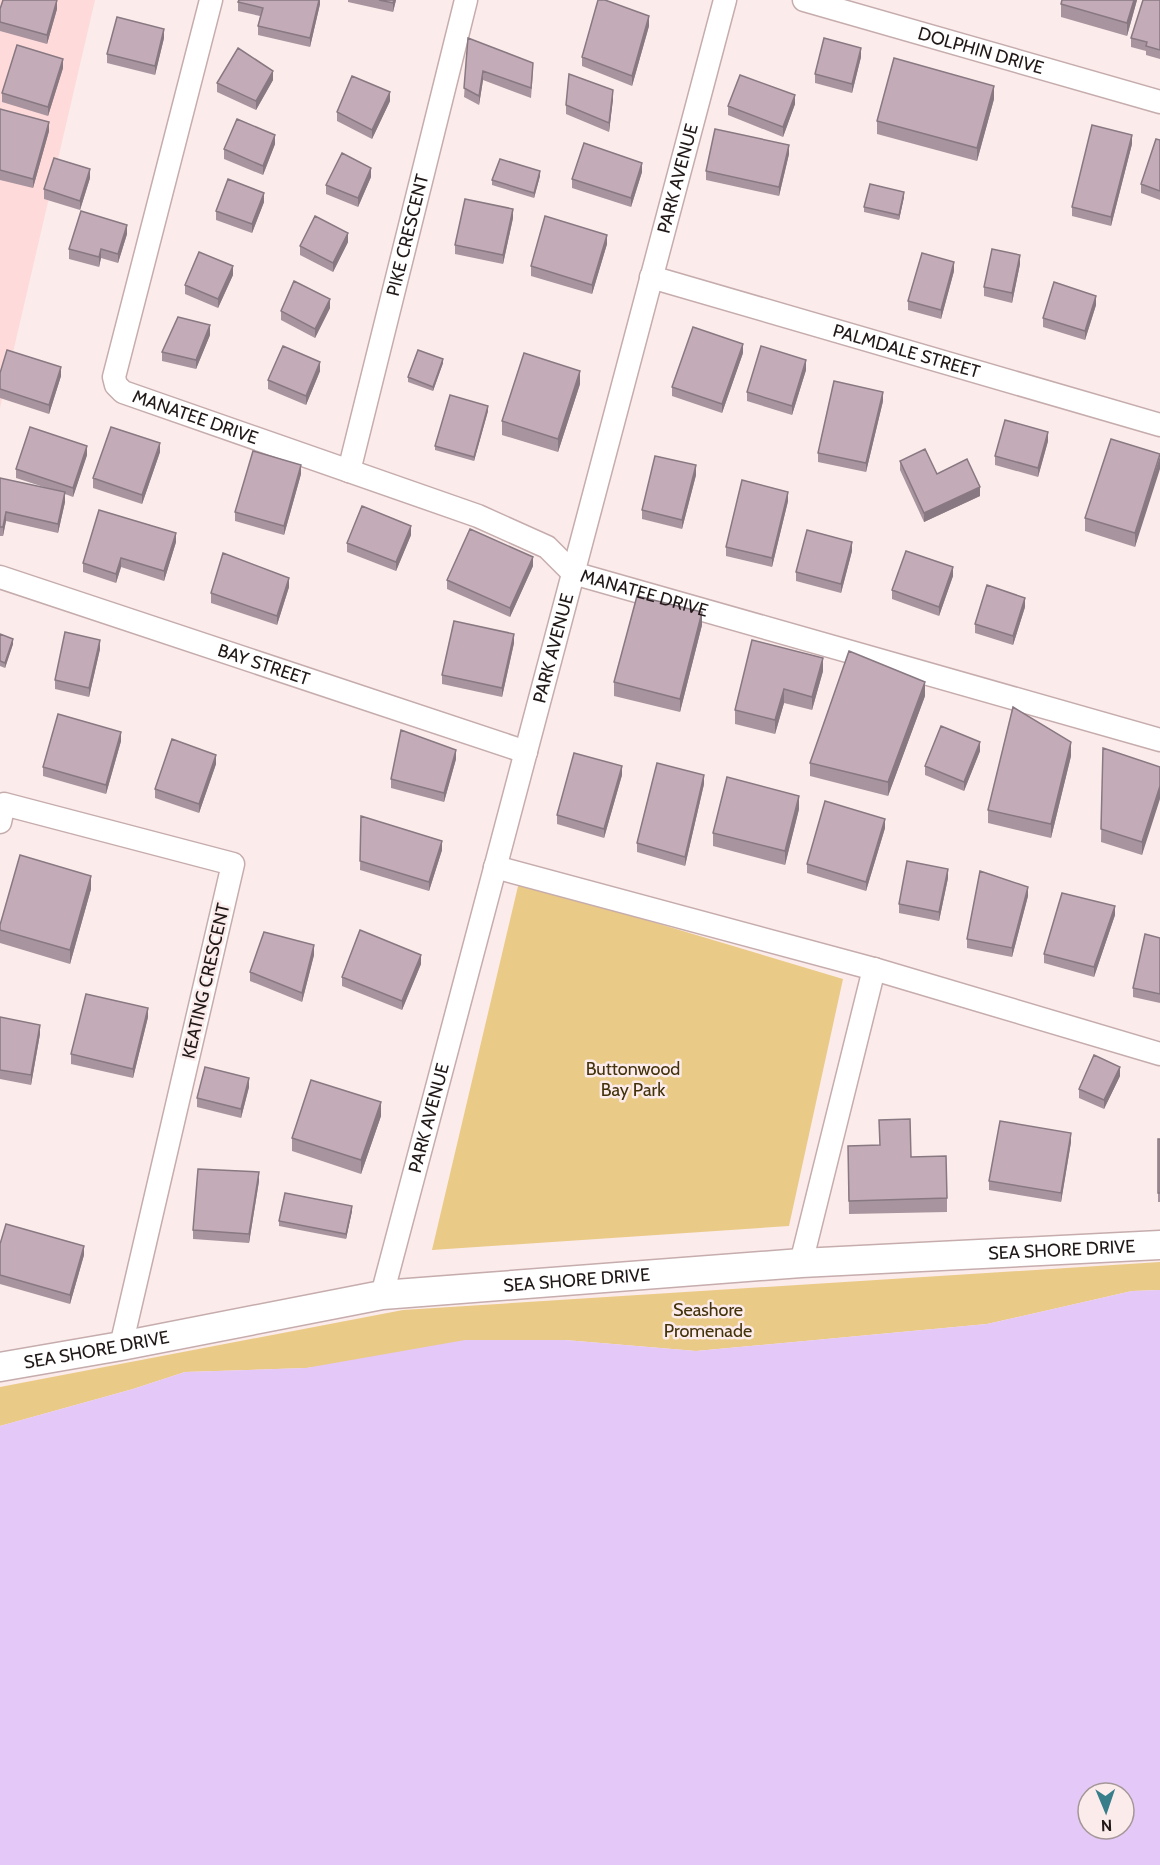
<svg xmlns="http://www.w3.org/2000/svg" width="1160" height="1865" font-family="Cabin,sans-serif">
<rect width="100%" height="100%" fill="#fbebeb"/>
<path fill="#fedada" d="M0,0H95L0,408Z"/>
<path fill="#eaca87" d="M519,882L843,979L789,1226L432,1250Z
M1160,1262V1290L1132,1291L987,1324L696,1351L565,1340L306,1368L185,1372L133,1389L0,1426V1387L403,1310Z"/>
<path fill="#e4c8f8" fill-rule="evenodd" d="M1160,1290V1865H0V1426L133,1389L185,1372L306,1368L465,1340H565L696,1351L987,1324L1132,1291ZM1088,1793H1124V1829H1088Z"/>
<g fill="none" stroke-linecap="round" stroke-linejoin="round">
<g stroke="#c6acac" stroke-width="25">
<g id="minor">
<path id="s1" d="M211,0L114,377L116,385L123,392L478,516L547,547L573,573L1160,740"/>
<path id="s2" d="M804,0L1160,102"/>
<path id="s3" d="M651,277L1160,425"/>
<path id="s4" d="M349,471L466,0"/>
<path id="s5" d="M0,577L526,752"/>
<path d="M0,822L4,804L233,864L121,1346"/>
<path d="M495,867L874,969L1160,1054"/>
<path d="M801,1263L874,969"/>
<path id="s6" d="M382,1295L725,0"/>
</g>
</g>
<g stroke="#c6acac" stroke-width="31">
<g id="tertiary">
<path id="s7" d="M0,1367L121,1346L382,1295L801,1263L1160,1245"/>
</g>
</g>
<use href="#minor" stroke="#fff" stroke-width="22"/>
<use href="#tertiary" stroke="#fff" stroke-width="28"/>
</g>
<path fill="#a8949e" d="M320,0V4L310,47L258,35V26L260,16L238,11V2Z
M348,0H396L393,12L348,2Z
M1137,0L1127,36L1061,17V4Z
M1160,0V59L1146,55V51L1131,47V38Z
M0,9H57L47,44L0,31Z
M649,26L632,86L582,66V57Z
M164,38L155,75L107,63V54Z
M468,38L533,72L531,98L483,80L479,105L464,97Z
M861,57L852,93L815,83V74Z
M63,68L48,116L2,102V93Z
M273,80L256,110L217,92V83Z
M613,99L609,132L566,114V105Z
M994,99L977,161L877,134V121Z
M390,101L372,139L337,121V112Z
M795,104L783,137L728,115V106Z
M0,109L49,131L33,188L0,180Z
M1160,140V200L1141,193V184Z
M275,144L263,175L224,159V149Z
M1132,144L1111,226L1072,216V207Z
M789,154L779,196L706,180V171Z
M642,172L631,207L572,188V179Z
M540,176L534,198L492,185V180Z
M371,177L358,207L326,194V185Z
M90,178L80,210L44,199V189Z
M904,197L899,220L864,212V207Z
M264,202L252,233L216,220V211Z
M513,218L503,264L455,254V245Z
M127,234L118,263L101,258L99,267L69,259V249Z
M348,242L333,272L300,255V246Z
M607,244L592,294L531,276V266Z
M1020,264L1012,303L984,296V287Z
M954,271L941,319L908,310V301Z
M233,275L218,308L185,294V285Z
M1096,305L1085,340L1043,327V318Z
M330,308L315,338L281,320V311Z
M210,335L196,369L162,361V352Z
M743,353L722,413L672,396V387Z
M443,363L433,391L408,382V377Z
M806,370L792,415L747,401V392Z
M320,371L306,405L268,389V380Z
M0,373L61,376L49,414L0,398Z
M580,384L558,452L502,435V421Z
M883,401L866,472L818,462V453Z
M488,411L474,461L435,450V446Z
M1048,441L1038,477L995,465V456Z
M160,452L142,504L93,488V478Z
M1160,454L1135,547L1085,531V518Z
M87,455L73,497L65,494V502L58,533L6,521L3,536H0V478L50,489L16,478V469Z
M900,461L937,474L980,496L924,522L900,470Z
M301,474L284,535L235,521V512Z
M696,475L682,529L642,519V510Z
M788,501L772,567L726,556V547Z
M411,535L396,571L347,552V543Z
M176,542L164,581L121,567L116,583L83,572V563Z
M852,551L841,593L796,581V572Z
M533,566L510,617L447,589V580Z
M953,576L939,616L892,599V590Z
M289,587L277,625L211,603V593Z
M1025,607L1013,645L975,633V624Z
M702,625L680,712L614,696V682Z
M0,634L13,644L5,668L0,666Z
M514,643L502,697L442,684V675Z
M100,649L89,697L55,689V680Z
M823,671L812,710L784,703L775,734L735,724V710Z
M925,696L888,796L810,776V763Z
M121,741L106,794L43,776V767Z
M1103,748L1160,767L1142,855L1101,842Z
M980,751L964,791L925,775V766Z
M1071,756L1051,838L988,823V810Z
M456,759L444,802L391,788V779Z
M216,764L199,813L155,798V789Z
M622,775L604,838L557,824V815Z
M704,784L685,866L637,852V843Z
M799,809L785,865L713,846V833Z
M361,816L442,850L429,891L360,870Z
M885,828L866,891L807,873V864Z
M948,878L939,921L899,913V904Z
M91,889L70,964L0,943V925Z
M1028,896L1012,957L967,948V939Z
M1115,915L1094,977L1044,963V954Z
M1160,938V1003L1133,997V988Z
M314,955L302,1002L250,981V972Z
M421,964L402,1010L342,986V977Z
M0,1017L40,1034L31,1085L0,1079Z
M148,1017L133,1078L71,1064V1054Z
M1120,1076L1104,1109L1079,1098V1089Z
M249,1087L241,1118L197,1107V1098Z
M381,1116L361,1174L292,1151V1138Z
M879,1120L947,1198V1212L849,1214L848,1146L880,1145Z
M1158,1139H1160V1202H1158Z
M1071,1142L1061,1202L989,1190V1181Z
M259,1181L249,1243L193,1239V1230Z
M352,1211L346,1239L279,1226V1221Z
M0,1244L84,1255L70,1304L0,1284Z"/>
<path fill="#887881" d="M57,0V9L47,44V35Z
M319,0H320V4L310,47V38Z
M394,0H396L393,12V3Z
M1134,0H1137L1127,36V23Z
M649,16V26L632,86V76Z
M164,29V38L155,75V66Z
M861,48V57L852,93V84Z
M63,59V68L48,116V107Z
M273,71V80L256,110V101Z
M483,71V80L479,105V96Z
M994,86V99L977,161V148Z
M613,90V99L609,132V123Z
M390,92V101L372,139V130Z
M795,95V104L783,137V127Z
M49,122V131L33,188V179Z
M275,135V144L263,175V166Z
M1132,135V144L1111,226V217Z
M789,145V154L779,196V187Z
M642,163V172L631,207V198Z
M371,168V177L358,207V198Z
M90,169V178L80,210V201Z
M540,171V176L534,198V193Z
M904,192V197L899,220V215Z
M264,193V202L252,233V224Z
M513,209V218L503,264V255Z
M127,225V234L118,263V254Z
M348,233V242L333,272V263Z
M607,235V244L592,294V285Z
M101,249V258L99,267V257Z
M1020,255V264L1012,303V293Z
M954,262V271L941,319V310Z
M233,266V275L218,308V299Z
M1096,296V305L1085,340V331Z
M330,299V308L315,338V329Z
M210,325V335L196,369V360Z
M743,344V353L722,413V404Z
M443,359V363L433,391V387Z
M806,360V370L792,415V406Z
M320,362V371L306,405V396Z
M61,367V376L49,414V405Z
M580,371V384L558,452V439Z
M883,392V401L866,472V463Z
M488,406V411L474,461V457Z
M1048,432V441L1038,477V468Z
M160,443V452L142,504V495Z
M87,446V455L73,497V488Z
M1160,456V469L1135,547V533Z
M301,465V474L284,535V526Z
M696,465V475L682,529V520Z
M980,487V496L924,522V513Z
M65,492V502L58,533V524Z
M788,492V501L772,567V558Z
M6,512V521L3,536V527Z
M411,526V535L396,571V562Z
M176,533V542L164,581V571Z
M852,542V551L841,593V584Z
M533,557V566L510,617V608Z
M121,558V567L116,583V574Z
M953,567V576L939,616V607Z
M289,578V587L277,625V616Z
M1025,598V607L1013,645V636Z
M702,612V625L680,712V699Z
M514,634V643L502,697V688Z
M13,639V644L5,668V663Z
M100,640V649L89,697V688Z
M823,658V671L812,710V697Z
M925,682V696L888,796V782Z
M784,689V703L775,734V720Z
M121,732V741L106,794V785Z
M980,742V751L964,791V782Z
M1071,742V756L1051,838V824Z
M456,750V759L444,802V793Z
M216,755V764L199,813V804Z
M622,766V775L604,838V829Z
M704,775V784L685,866V857Z
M1160,786V799L1142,855V842Z
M799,796V809L785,865V851Z
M885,819V828L866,891V882Z
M442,841V850L429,891V882Z
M948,869V878L939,921V912Z
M91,876V889L70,964V950Z
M1028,887V896L1012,957V948Z
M1115,906V915L1094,977V967Z
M314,945V955L302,1002V993Z
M421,955V964L402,1010V1001Z
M148,1008V1017L133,1078V1069Z
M40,1025V1034L31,1085V1075Z
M1120,1067V1076L1104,1109V1100Z
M249,1078V1087L241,1118V1109Z
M381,1102V1116L361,1174V1160Z
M1071,1133V1142L1061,1202V1193Z
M259,1172V1181L249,1243V1234Z
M352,1206V1211L346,1239V1234Z
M84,1246V1255L70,1304V1295Z"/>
<path fill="#c3acb8" stroke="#887881" stroke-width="1.5" d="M3,0H57L47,35L0,22V9Z
M239,0H319L310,38L258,26L263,8L238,2Z
M379,0H394L393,3Z
M598,0H605L649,16L632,76L582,57Z
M1062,0H1134L1127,23L1061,4Z
M1143,0H1160V50L1146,46L1147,42L1131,38Z
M117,17L164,29L155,66L107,54Z
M468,38L533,63L531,88L483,71L479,96L464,88Z
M824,38L861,48L852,84L815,74Z
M17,45L63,59L48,107L2,93Z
M238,48L273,71L256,101L217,83Z
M894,58L994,86L977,148L877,121Z
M569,74L613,90L609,123L566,105Z
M740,75L795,95L783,127L728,106Z
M352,76L390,92L372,130L337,112Z
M0,109L49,122L33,179L0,170Z
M237,119L275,135L263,166L224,149Z
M1092,125L1132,135L1111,217L1072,207Z
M715,129L789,145L779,187L706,171Z
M1156,139L1160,140V191L1141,184Z
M584,143L642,163L631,198L572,179Z
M342,153L371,168L358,198L326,185Z
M54,158L90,169L80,201L44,189Z
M500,159L540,171L534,193L492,180Z
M228,179L264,193L252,224L216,211Z
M870,184L904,192L899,215L864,207Z
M465,199L513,209L503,255L455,245Z
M81,211L127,225L118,254L101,249L99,257L69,249Z
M315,216L348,233L333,263L300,246Z
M545,216L607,235L592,285L531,266Z
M992,249L1020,255L1012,293L984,287Z
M199,252L233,266L218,299L185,285Z
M922,253L954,262L941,310L908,301Z
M294,281L330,299L315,329L281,311Z
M1054,282L1096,296L1085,331L1043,318Z
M178,317L210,325L196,360L162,352Z
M693,327L743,344L722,404L672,387Z
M283,346L320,362L306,396L268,380Z
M761,346L806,360L792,406L747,392Z
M7,350L61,367L49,405L0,389V373Z
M418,350L443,359L433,387L408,377Z
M524,353L580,371L558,439L502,421Z
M834,381L883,392L866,463L818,453Z
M450,395L488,406L474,457L435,446Z
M1005,420L1048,432L1038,468L995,456Z
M30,427L87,446L73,488L16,469Z
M111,427L160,443L142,495L93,478Z
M1111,439L1160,454L1135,533L1085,518Z
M925,449L937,474L967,459L980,487L924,513L900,461Z
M253,451L301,465L284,526L235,512Z
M655,456L696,465L682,520L642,510Z
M0,478L65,492L58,524L6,512L3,527H0Z
M742,480L788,492L772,558L726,547Z
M362,506L411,526L396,562L347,543Z
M99,510L176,533L164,571L121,558L116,574L83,563Z
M470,529L533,557L510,608L447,580Z
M807,530L852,542L841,584L796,572Z
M906,551L953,567L939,607L892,590Z
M223,553L289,578L277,616L211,593Z
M987,585L1025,598L1013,636L975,624Z
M637,596L702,612L680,699L614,682Z
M454,621L514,634L502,688L442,675Z
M65,632L100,640L89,688L55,680Z
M0,634L13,639L5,663L0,661Z
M752,640L823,658L812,697L784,689L775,720L735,710Z
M849,651L925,682L888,782L810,763Z
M1013,707L1071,742L1051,824L988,810Z
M58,714L121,732L106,785L43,767Z
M941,726L980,742L964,782L925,766Z
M401,730L456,750L444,793L391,779Z
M172,739L216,755L199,804L155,789Z
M1103,748L1160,767V786L1142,842L1101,829Z
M574,753L622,766L604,829L557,815Z
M657,763L704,775L685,857L637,843Z
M727,777L799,796L785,851L713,833Z
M825,801L885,819L866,882L807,864Z
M361,816L442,841L429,882L360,861Z
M20,855L91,876L70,950L0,930V925Z
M907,861L948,869L939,912L899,904Z
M980,871L1028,887L1012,948L967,939Z
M1062,893L1115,906L1094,967L1044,954Z
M360,930L421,955L402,1001L342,977Z
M264,932L314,945L302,993L250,972Z
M1145,934L1160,938V994L1133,988Z
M86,994L148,1008L133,1069L71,1054Z
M0,1017L40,1025L31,1075L0,1070Z
M1094,1055L1120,1067L1104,1100L1079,1089Z
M205,1067L249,1078L241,1109L197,1098Z
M311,1080L381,1102L361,1160L292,1138Z
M910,1119L911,1157L946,1156L947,1198L849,1201L848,1146L880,1145L879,1120Z
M1000,1121L1071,1133L1061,1193L989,1181Z
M1158,1139H1160V1193H1158Z
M198,1169L259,1172L249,1234L193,1230Z
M285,1193L352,1206L346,1234L279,1221Z
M6,1224L84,1246L70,1295L0,1275V1244Z"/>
<g text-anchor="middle" stroke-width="5" stroke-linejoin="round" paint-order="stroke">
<g font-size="18" fill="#211818" stroke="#fbebeb">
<text dy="6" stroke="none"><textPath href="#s2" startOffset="184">DOLPHIN DRIVE</textPath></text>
<text dy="6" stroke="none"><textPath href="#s6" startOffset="1155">PARK AVENUE</textPath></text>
<text dy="6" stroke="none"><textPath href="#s4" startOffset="243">PIKE CRESCENT</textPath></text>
<text dy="6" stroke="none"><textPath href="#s3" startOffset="266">PALMDALE STREET</textPath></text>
<text dy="6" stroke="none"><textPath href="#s1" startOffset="484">MANATEE DRIVE</textPath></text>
<text dy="6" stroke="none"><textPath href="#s1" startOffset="970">MANATEE DRIVE</textPath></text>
<text dy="6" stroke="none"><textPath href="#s6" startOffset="669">PARK AVENUE</textPath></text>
<text dy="6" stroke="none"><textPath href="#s5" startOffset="278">BAY STREET</textPath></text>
<text transform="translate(206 981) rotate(-77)" y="6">KEATING CRESCENT</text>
<text dy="6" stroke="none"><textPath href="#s6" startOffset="183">PARK AVENUE</textPath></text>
<text dy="6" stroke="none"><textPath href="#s7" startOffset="1070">SEA SHORE DRIVE</textPath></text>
<text dy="6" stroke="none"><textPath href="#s7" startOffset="584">SEA SHORE DRIVE</textPath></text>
<text dy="6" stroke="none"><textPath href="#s7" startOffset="98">SEA SHORE DRIVE</textPath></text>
</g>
<g font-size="18" fill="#43320a" stroke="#fbebeb">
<text x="633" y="1075">Buttonwood<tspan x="633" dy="21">Bay Park</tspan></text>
<text x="708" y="1316">Seashore<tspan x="708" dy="21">Promenade</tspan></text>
</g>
</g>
<g transform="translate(1106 1811) rotate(178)"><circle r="28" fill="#fbebeb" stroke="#a49797" stroke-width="1.5"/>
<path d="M0-4.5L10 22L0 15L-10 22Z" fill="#387e8a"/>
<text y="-9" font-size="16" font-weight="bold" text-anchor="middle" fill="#211818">N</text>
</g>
</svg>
